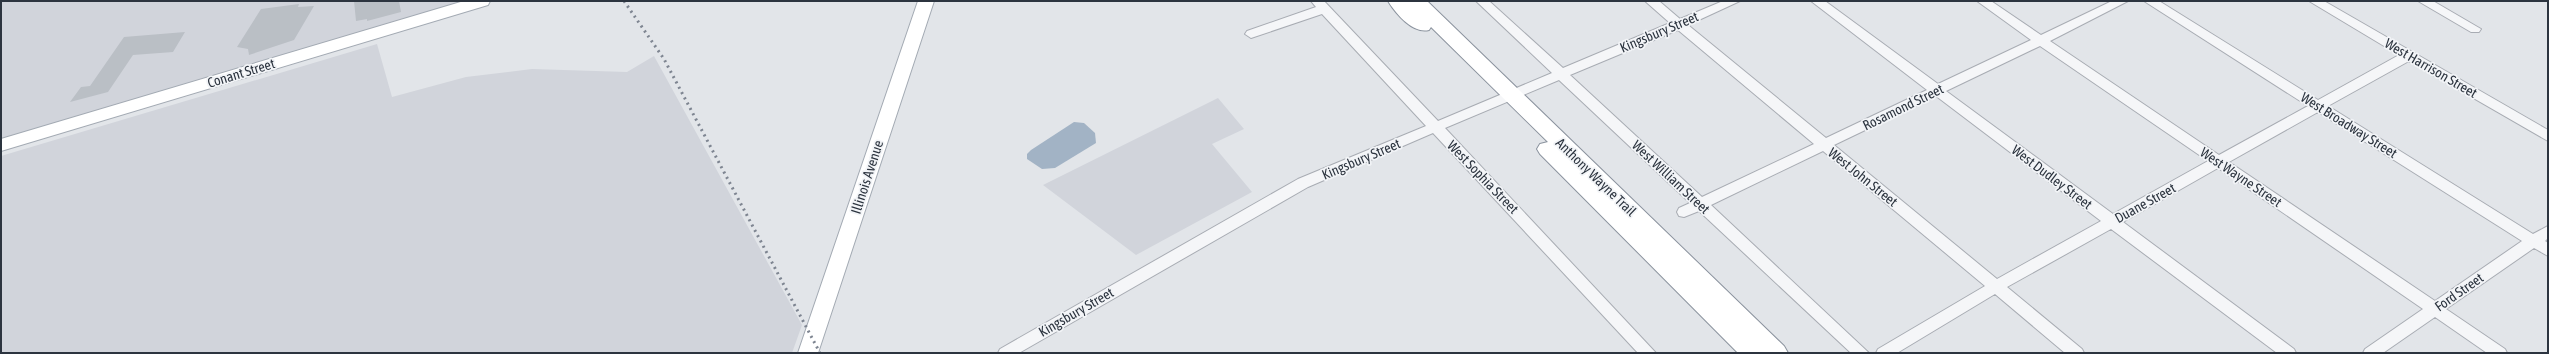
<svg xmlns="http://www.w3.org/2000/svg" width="2549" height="354" font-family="'Asap Condensed',sans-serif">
<rect width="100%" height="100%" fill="#e2e5e9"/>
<path fill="#d1d4db" d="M1,1H464L1,139Z
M377,44L392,97L466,77L532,69L627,72L654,56L802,325L792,353H1V156Z
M1218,98L1244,129L1212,144L1252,192L1136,255L1043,185Z"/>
<path fill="#a2b3c5" d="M1074,122L1084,123L1095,133L1096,143L1055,168L1042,169L1027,159V154L1031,150Z"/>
<path fill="#babfc5" d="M354,1H399L401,12L367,21V19L356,21Z
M299,4L298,7L314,6L294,40L249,55L248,49L237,47L261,9Z
M185,32L173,52L133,55L108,92L70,102L81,87L90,86L124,37Z"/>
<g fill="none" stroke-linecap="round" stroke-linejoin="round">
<g stroke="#a8acb3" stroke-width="2">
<path id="minor" d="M1311,1H1324L1438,121L1552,73L1476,1H1489L1563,68L1670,23L1645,1H1659L1680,19L1723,1H1740L1688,25L1826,138L1927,90L1811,1H1825L1938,84L2031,40L1977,1H1991L2041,35L2112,1H2128L2050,41L2219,155L2308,106L2144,1H2159L2318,100L2399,55L2309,1H2324L2548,130V141L2409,61L2328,106L2533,234L2548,226V238L2545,241L2548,243V256L2534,248L2446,309L2505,349L2507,353H2487L2435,317L2383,353H2363L2365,349L2423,309L2218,168L2123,222L2294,349L2296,353H2277L2111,229L2007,287L2082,349L2084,353H2065L1995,294L1897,353H1876L1878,349L1985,286L1823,151L1711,205L1869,353H1851L1699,211L1684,217L1679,216L1677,212L1679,208L1690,203L1559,80L1445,128L1656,353H1638L1433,133L1308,187L1019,353H998L1000,349L1298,179L1426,126L1322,14L1251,38L1245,34L1247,31L1316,7ZM1678,30L1814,144L1702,197L1570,75ZM2040,46L2208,161L2113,214L1946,91ZM1936,96L2101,221L1997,279L1834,145ZM2318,112L2522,241L2435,301L2229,162Z
M2418,1H2433L2481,29L2479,32H2471Z"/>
</g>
<g stroke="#a3aab3" stroke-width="2">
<path id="major" d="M464,1H490L488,5L1,151V139Z
M918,1H934L818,353H798Z"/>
</g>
<g stroke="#8b939e" stroke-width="2">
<path id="highway" d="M1388,1H1427L1784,346L1788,353H1738L1540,154L1537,149L1540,144L1548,142L1431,27L1429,30C1413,34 1396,14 1388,1Z"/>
</g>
<use href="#minor" fill="#f5f6f8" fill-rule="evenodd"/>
<use href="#major" fill="#fff" fill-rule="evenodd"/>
<use href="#highway" fill="#fff" fill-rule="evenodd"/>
<path stroke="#7e8591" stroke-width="3" stroke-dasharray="2 4" stroke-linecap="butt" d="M624,1L664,59L820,353"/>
</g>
<g text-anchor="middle" stroke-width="3.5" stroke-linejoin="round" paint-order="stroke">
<g font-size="14" fill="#2c343f" stroke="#f2f4f7">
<text transform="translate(1659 32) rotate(-23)" y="5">Kingsbury Street</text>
<text transform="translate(2431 68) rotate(30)" y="5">West Harrison Street</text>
<text transform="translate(241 73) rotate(-17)" y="5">Conant Street</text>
<text transform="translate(1903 107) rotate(-26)" y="5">Rosamond Street</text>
<text transform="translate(2349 125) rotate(32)" y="5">West Broadway Street</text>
<text transform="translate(1361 159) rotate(-23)" y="5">Kingsbury Street</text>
<text transform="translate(867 177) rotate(-72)" y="5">Illinois Avenue</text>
<text transform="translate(1483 177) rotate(46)" y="5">West Sophia Street</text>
<text transform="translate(1596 177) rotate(44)" y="5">Anthony Wayne Trail</text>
<text transform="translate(1671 177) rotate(43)" y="5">West William Street</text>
<text transform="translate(1863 177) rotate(39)" y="5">West John Street</text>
<text transform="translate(2052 177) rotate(37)" y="5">West Dudley Street</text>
<text transform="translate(2241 177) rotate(34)" y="5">West Wayne Street</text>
<text transform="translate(2145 203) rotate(-29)" y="5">Duane Street</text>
<text transform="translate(2459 292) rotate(-35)" y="5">Ford Street</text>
<text transform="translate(1076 312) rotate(-30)" y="5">Kingsbury Street</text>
</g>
</g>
<rect width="2549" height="354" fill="none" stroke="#2c343f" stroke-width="4"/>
</svg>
